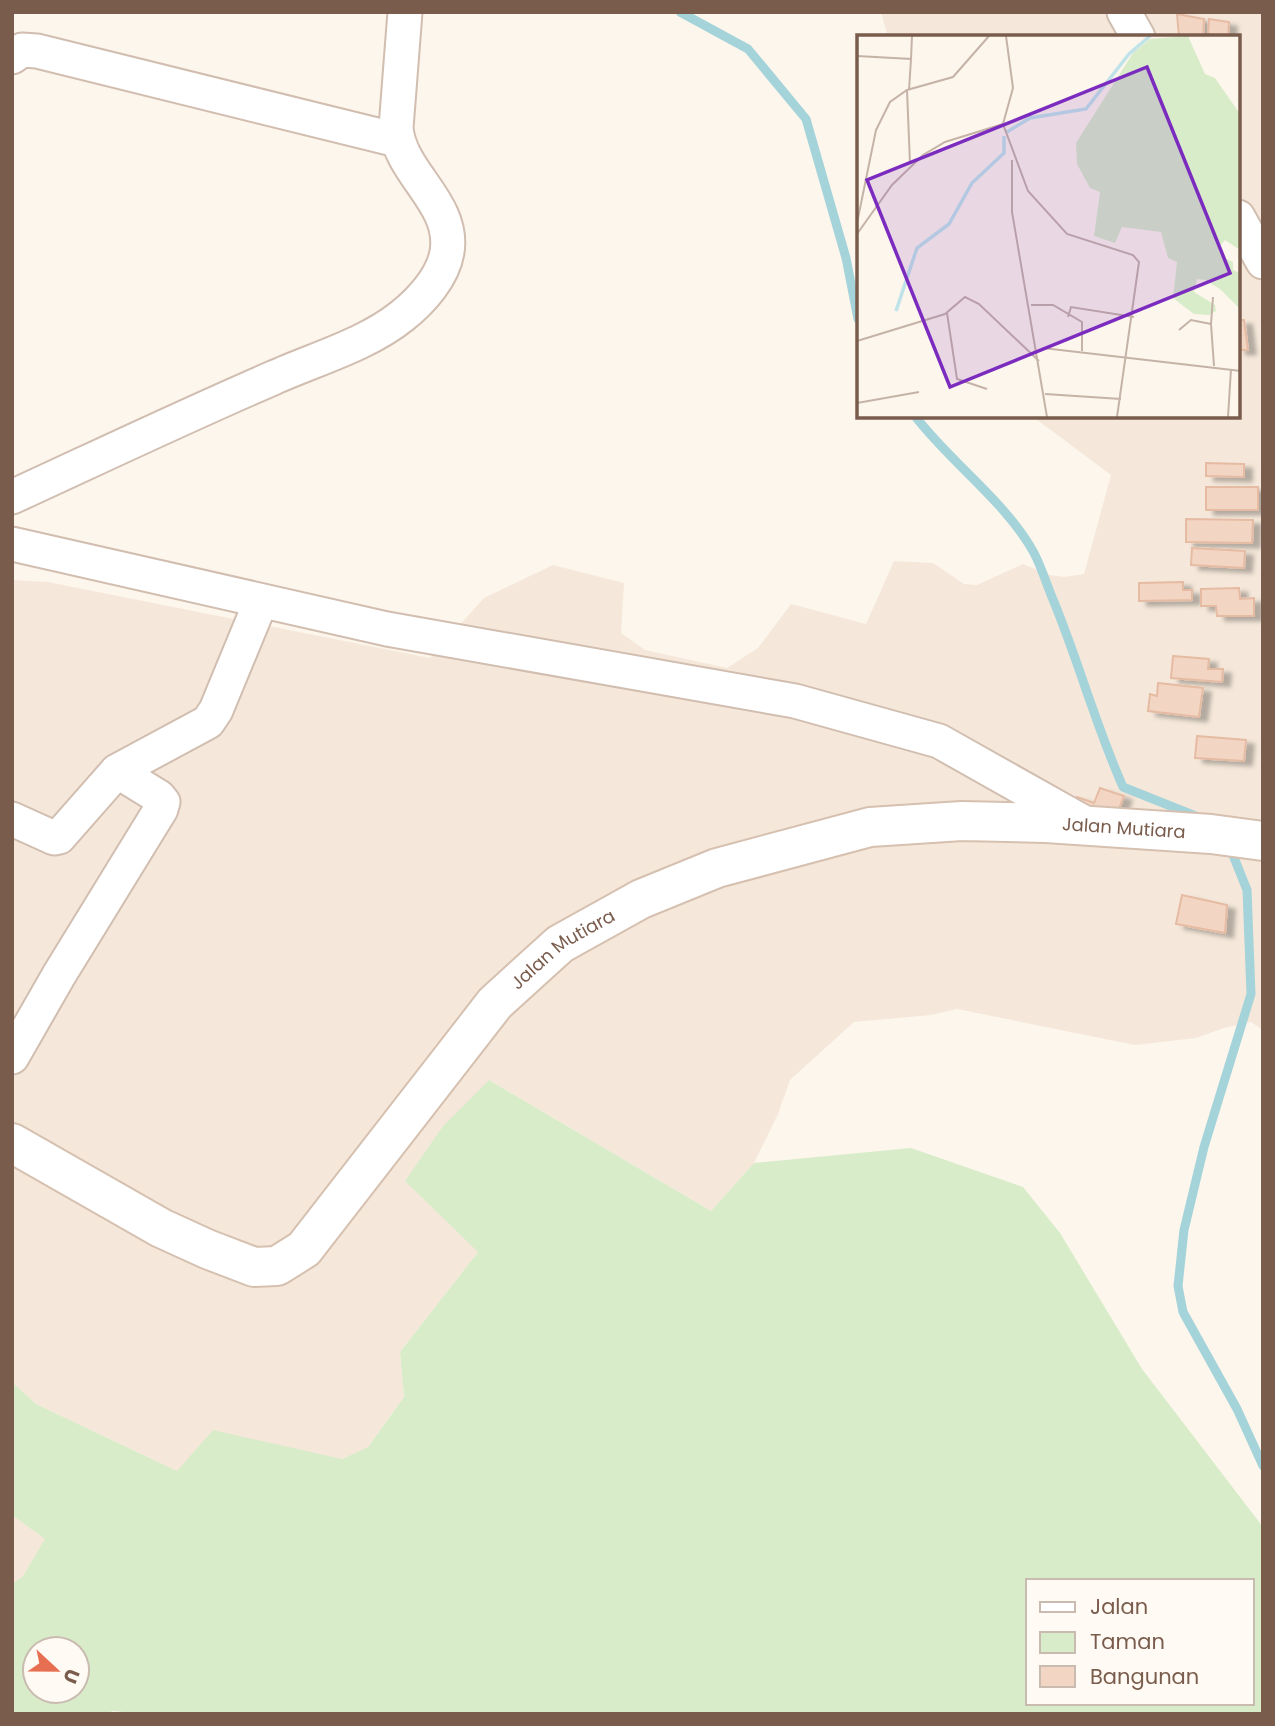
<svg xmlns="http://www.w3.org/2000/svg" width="1275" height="1726" font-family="Poppins,sans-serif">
<defs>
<filter id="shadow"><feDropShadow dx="8" dy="4.5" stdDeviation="2" flood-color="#0004"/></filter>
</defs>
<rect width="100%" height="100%" fill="#fdf6ec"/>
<path fill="#f5e8da" d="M881,12H1263V1030L1251,1022L1224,1028L1196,1038L1135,1045L957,1009L931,1015L854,1022L790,1080L778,1114L754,1163L711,1211L489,1080L478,1252L400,1352L404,1397L368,1447L342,1459L289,1449L177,1471L36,1404L12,1382V580L48,582L430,658L484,598L553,565L624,583L621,633L645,650L727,668L758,648L791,604L866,624L894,561L933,563L964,584L977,585L1023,564L1050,575L1064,577L1084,574L1111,475L1036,419V417L1238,416V37H888Z
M12,1515L46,1539L23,1576L12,1584Z"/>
<path fill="#d8ecc9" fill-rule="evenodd" d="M489,1080L711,1211L754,1163L911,1148L1023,1187L1060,1233L1142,1369L1263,1527V1714H148L112,1711L109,1714H12V1584L23,1576L45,1539L12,1515V1382L36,1404L177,1471L213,1430L342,1459L368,1447L404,1397L400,1352L478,1252L405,1181L443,1126ZM1028,1581H1252V1703H1028ZM35,1649H77V1691H35Z"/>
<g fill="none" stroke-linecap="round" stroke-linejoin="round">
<path stroke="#a5d3da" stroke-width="9" d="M680,12L748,49L806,119L846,258L858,319
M915,416C949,461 1008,504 1034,553C1042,568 1047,586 1054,602C1079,663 1096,726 1123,787L1198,817
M1229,845L1247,890L1251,994L1204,1147L1184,1230L1178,1286L1183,1312L1237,1409L1263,1466"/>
</g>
<path fill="#f3d5c3" stroke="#e6bba3" stroke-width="2" filter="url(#shadow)" d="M1177,14L1204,19L1203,37H1179Z
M1209,19L1229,22L1228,37H1208Z
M1238,320H1244L1248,350H1238Z
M1206,463L1244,464V477L1206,476Z
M1206,487H1258V510H1206Z
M1186,519L1253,520L1252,543L1186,542Z
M1192,548L1245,551L1244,568L1191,565Z
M1183,582V590H1192V600L1139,601V583Z
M1239,588L1240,599L1254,598V616H1217L1216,606H1201V589Z
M1173,656L1209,659L1208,669H1223L1222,682L1171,678Z
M1158,683L1203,688L1199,717L1148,711L1150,694L1157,696Z
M1197,736L1246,740L1244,761L1195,758Z
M1100,788L1124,796L1113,824L1072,809L1077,797L1094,803Z
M1182,895L1227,905L1225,933L1176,924Z"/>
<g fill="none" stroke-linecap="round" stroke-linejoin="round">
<g stroke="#d1beb0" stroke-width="37">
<path id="street" d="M1124,12L1138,37
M12,57L22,50L37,51L397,140
M1238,217L1263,262
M12,497C99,457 185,416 273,378C315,359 366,345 402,316C421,301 443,277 447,252C455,203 400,174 396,128L405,12
M12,544L387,629L795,701L939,741L1090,826
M12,819L54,838L59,837L117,771L208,722L216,710L261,601
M12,1057L59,975L161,809L163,802L159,797L117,771"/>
</g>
<g stroke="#d6c0b0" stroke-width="42">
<g id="secondary">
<path id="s1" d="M12,1143L161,1228L207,1249L254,1267L277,1266L304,1249L495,1003L560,944L641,899L717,868L870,827L962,821L1046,823L1211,834L1263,841"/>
</g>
</g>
<use href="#street" stroke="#fff" stroke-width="33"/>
<use href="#secondary" stroke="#fff" stroke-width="38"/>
</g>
<g text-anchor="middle" stroke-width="7" stroke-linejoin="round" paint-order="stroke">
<g font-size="18" fill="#7a5c4d" stroke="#fffaf3">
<text dy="6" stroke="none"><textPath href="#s1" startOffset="1314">Jalan Mutiara</textPath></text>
<text dy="6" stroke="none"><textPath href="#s1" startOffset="726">Jalan Mutiara</textPath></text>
</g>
</g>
<g transform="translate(857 35)">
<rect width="383" height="383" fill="#fdf6ec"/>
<path d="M331,1L348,39L358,43L383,79V215L368,205L361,213L364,221L376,227V235L383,238V281V274L363,254L348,245L340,244L337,257L358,270L359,276L352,280L337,279L316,263L320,227L311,223L304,197L265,192L258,208L237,201L243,157L233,153L220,129L219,108L276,18L293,4Z" fill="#d8ecc9"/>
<path fill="none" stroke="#bfe3e8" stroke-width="3.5" d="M150,97L173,83L229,74L272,19L293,1M39,276L60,213L92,189L115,148L147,118V101"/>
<path fill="none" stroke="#c5b3a7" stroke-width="2" d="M149,1L156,53L146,89L171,156L210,199L276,220L282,227L260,382M0,21L54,24L52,55M54,24L55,1M50,55L53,129M155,125V177L190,382M0,188L19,95L33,67L50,55L96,42L132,1M0,199L35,150L66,120L88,107L146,89M174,270H196L225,287V316M90,278L100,344L130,354M211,282L214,272L277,282M354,289L357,331M322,295L334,285L354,289L356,262M0,306L88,279L108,262L122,269L182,326M186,313L384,336M188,359L264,364M0,368L62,357M371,382L374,334"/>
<path fill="#7b2cbf" fill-opacity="0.15" stroke="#7b2cbf" stroke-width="3.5" d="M290,32L373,238L93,352L10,145Z"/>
<rect width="383" height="383" fill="none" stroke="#7a5c4d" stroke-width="3.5"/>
</g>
<rect width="1275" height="1726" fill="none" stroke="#7a5c4d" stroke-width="28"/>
<rect x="1026" y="1579" width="228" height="126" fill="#fffaf3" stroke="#cabbb1" stroke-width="2"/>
<rect x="1040" y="1602" width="35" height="10" fill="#ffffff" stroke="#cabbb1" stroke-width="2"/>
<text x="1090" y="1614" font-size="21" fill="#7a5c4d">Jalan</text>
<rect x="1040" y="1632" width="35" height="21" fill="#d8ecc9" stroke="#cabbb1" stroke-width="2"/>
<text x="1090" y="1649" font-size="21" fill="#7a5c4d">Taman</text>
<rect x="1040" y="1666" width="35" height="21" fill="#f3d5c3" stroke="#cabbb1" stroke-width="2"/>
<text x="1090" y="1684" font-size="21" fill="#7a5c4d">Bangunan</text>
<g transform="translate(56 1670) rotate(112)"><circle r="33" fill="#fffaf3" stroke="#cabbb1" stroke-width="2"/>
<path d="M0-5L12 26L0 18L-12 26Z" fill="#e76f51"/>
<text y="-10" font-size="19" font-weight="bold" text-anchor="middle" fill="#7a5c4d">U</text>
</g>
</svg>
